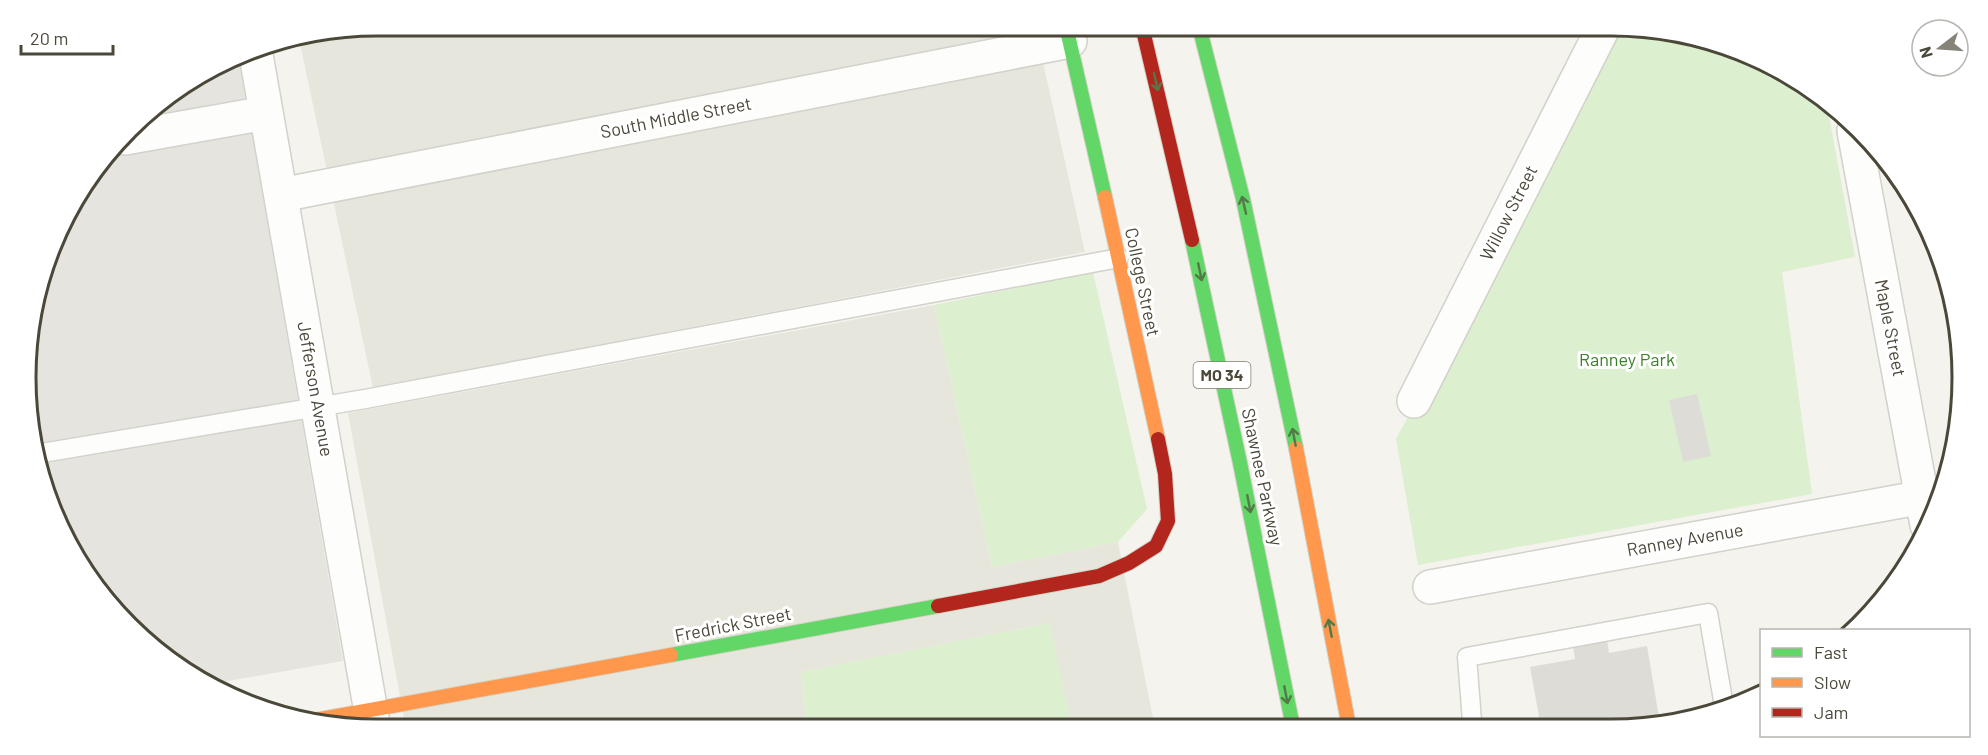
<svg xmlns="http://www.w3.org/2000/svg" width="1988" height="755" font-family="Barlow,sans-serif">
<rect width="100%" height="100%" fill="#f4f3ee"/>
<path fill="#e7e6dc" d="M378,26H1035L1085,252L373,388L299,39Z
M934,305L992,567L1118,542L1155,728H1072L1049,623L801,672L807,728L406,729L348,413Z"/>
<path fill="#e6e4de" d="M239,59L343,661L216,683L163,657L85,573L32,447L29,331L72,202L146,113Z"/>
<path fill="#dcefce" d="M1621,27L1702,38L1826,100L1855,257L1782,272L1812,494L1418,565L1396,439Z
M1093,272L1147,509L1118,542L992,567L934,305Z
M1050,623L1072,728H807L801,672Z"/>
<path fill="#dedcd6" d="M1697,394L1711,456L1683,462L1669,400Z
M1607,640L1609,653L1647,646L1660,723L1640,726L1541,727L1530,667L1575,659L1573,647Z"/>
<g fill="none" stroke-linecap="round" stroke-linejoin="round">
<g stroke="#d2d1cb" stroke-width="21">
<path id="lane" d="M36,454L365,399L1119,258
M1470,727L1472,721L1467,657L1708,613L1724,706"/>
</g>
<g stroke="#d2d1cb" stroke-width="36">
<path id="street" d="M255,49L374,729
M1854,131L1927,525
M125,138L266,113
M281,195L1070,41
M1414,401L1604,26
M1430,587L1940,494"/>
</g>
<g stroke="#d3d2c5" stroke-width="16">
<path id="fast" d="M1066,26L1105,197
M1199,26L1243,199L1296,448
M1192,240L1240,463L1293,727
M671,655L938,606"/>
</g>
<g stroke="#d3d2c5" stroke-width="16">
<path id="slow" d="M1105,197L1158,439
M1296,448L1349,727
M310,721L671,655"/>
</g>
<g stroke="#d3d2c5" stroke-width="16">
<path id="jam" d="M1142,26L1192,240
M938,606L1099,576L1129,563L1156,546L1168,521L1165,474L1158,439"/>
</g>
<use href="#lane" stroke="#fdfdfc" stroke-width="18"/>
<use href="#street" stroke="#fdfdfc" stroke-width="33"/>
<use href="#fast" stroke="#63d668" stroke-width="14"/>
<use href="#slow" stroke="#ff974d" stroke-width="14"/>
<use href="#jam" stroke="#b3261e" stroke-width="14"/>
</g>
<defs><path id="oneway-shaft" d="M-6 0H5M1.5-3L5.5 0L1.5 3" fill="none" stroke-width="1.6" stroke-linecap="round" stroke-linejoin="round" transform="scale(1.5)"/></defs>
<g stroke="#537949">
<use href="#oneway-shaft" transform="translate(1156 82) rotate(77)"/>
<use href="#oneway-shaft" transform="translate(1244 205) rotate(-103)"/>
<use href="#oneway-shaft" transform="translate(1200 272) rotate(78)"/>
<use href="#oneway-shaft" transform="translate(1294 437) rotate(-101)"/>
<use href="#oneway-shaft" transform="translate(1249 504) rotate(79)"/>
<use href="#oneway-shaft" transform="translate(1330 628) rotate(-101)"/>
<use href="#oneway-shaft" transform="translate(1286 695) rotate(79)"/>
</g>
<g text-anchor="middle" stroke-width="6" stroke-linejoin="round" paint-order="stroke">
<rect fill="#fff" stroke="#817e74" stroke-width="1.5" x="1193.5" y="362" width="57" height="26" rx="4.5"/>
<g font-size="16" font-weight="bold" fill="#4b4739">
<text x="1222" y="381">MO 34</text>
</g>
<g font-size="18" fill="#4b4739" stroke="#fff">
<text transform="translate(676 118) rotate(-11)" y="6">South Middle Street</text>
<text transform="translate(1509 213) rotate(-63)" y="6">Willow Street</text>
<text transform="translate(1142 282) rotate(78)" y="6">College Street</text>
<text transform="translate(1890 328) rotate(79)" y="6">Maple Street</text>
<text transform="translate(315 389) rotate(80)" y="6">Jefferson Avenue</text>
<text transform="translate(1262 477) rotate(78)" y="6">Shawnee Parkway</text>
<text transform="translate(1685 540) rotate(-10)" y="6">Ranney Avenue</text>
<text transform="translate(733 625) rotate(-11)" y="6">Fredrick Street</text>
</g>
<g font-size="18" fill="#3a8128" stroke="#fff">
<text x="1627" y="366">Ranney Park</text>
</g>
</g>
<path d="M0 0H1988V755H0ZM377 36H1611A341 341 0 0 1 1952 377V378A341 341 0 0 1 1611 719H377A341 341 0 0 1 36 378V377A341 341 0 0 1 377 36Z" fill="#fff" fill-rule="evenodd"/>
<path fill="none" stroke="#4b4739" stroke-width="3" d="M377 36H1611A341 341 0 0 1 1952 377V378A341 341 0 0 1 1611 719H377A341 341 0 0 1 36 378V377A341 341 0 0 1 377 36Z"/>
<rect x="1760" y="629" width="210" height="108" fill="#ffffff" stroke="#b7b5b0" stroke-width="1.5"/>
<rect x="1772" y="648" width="30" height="9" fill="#63d668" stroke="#b7b5b0" stroke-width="1.5"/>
<text x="1814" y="659" font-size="18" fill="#4b4739">Fast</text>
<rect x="1772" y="678" width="30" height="9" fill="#ff974d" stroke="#b7b5b0" stroke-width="1.5"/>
<text x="1814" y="689" font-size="18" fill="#4b4739">Slow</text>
<rect x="1772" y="708" width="30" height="9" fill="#b3261e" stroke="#b7b5b0" stroke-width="1.5"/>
<text x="1814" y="719" font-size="18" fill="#4b4739">Jam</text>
<g transform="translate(1940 48) rotate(253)"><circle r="28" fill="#ffffff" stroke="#b7b5b0" stroke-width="1.5"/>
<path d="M0-4.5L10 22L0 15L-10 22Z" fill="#868378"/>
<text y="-9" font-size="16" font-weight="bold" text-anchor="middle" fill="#4b4739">N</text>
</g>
<path d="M21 45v9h92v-9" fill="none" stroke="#4b4739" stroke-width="3"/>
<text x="30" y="45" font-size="18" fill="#4b4739" stroke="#ffffff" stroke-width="4.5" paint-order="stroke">20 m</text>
</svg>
